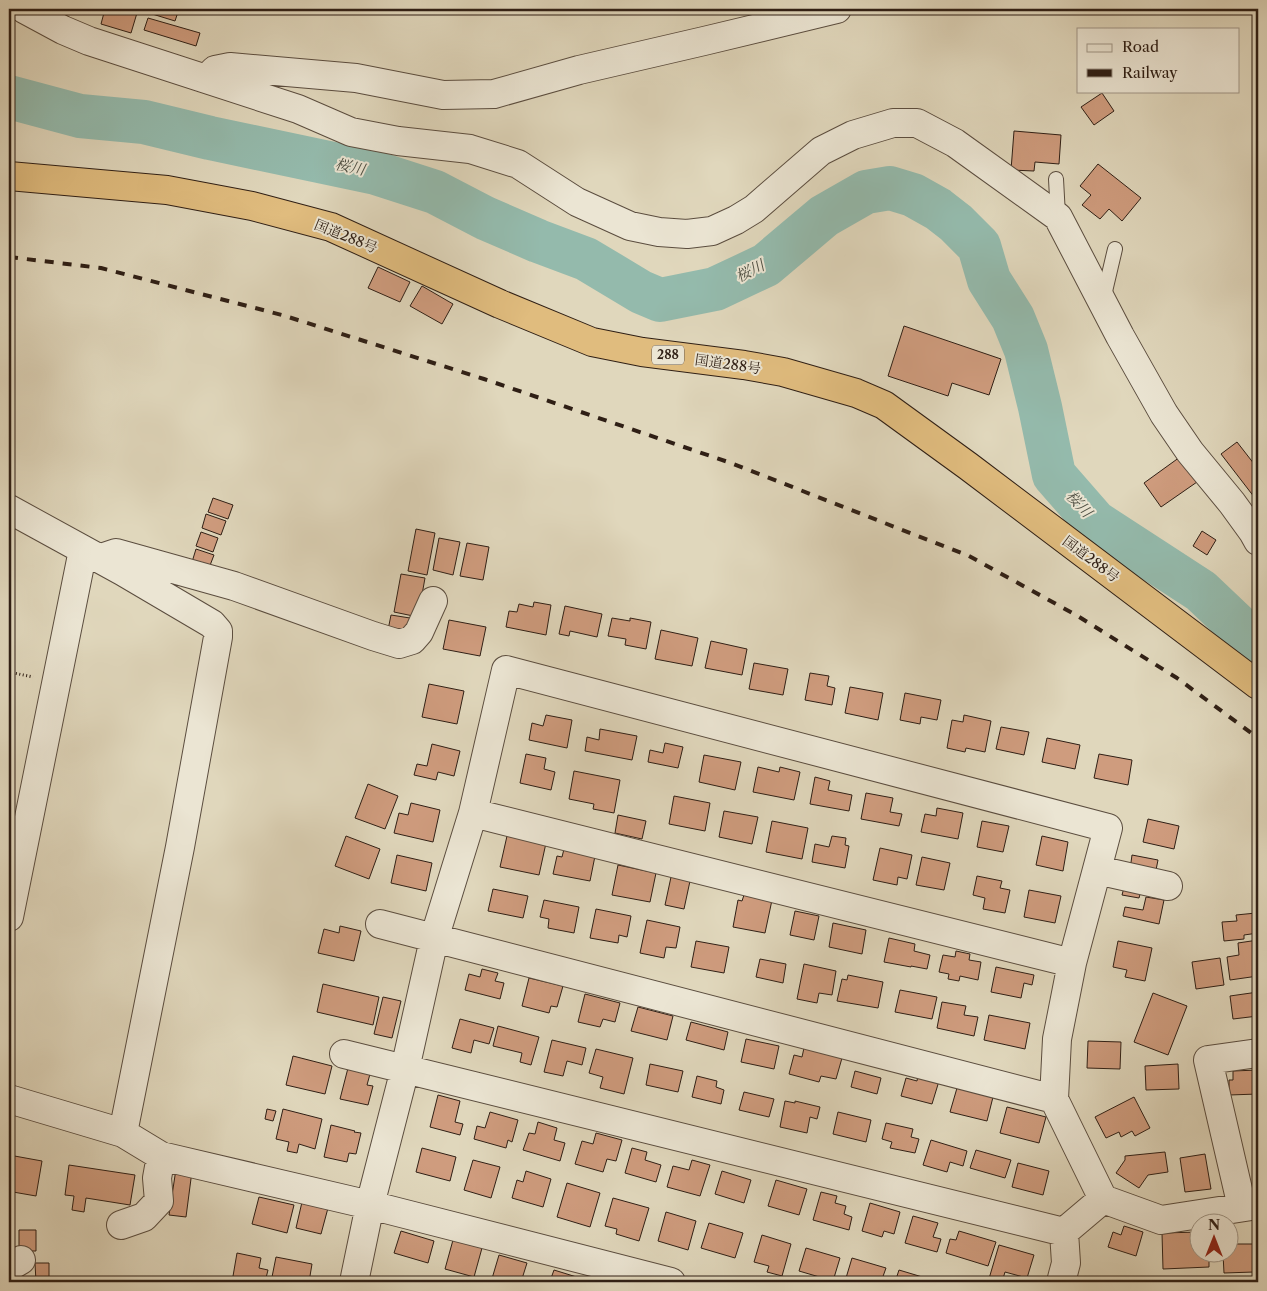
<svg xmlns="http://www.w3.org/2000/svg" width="1267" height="1291" font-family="'Libre Caslon Text','Noto Serif JP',serif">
<rect width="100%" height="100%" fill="#e0d7bc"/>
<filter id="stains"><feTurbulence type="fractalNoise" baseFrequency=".004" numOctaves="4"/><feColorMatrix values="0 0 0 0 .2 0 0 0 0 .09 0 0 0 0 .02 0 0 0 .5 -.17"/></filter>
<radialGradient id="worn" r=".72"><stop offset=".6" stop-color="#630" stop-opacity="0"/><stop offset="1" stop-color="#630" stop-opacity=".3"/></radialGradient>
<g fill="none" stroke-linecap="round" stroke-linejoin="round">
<path stroke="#94baac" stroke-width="44" d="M9,97L80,116L144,122L210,138L376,173L435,192L485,218L538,241L586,259L641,292L660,300L715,289L766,265L824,216L866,192L890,188L913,195L938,209L956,223L979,246L989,280L1013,318L1026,350L1040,407L1054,475L1095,522L1201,591L1258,645"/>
</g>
<path fill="#cf9c7e" stroke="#2f1f15" d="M105,9L118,12L119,9H123L137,13L131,33L101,24Z
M136,9H179L175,21Z
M148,18L200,33L196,46L144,30Z
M1102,93L1114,111L1094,125L1081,107Z
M1014,131L1061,135L1059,164L1035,162L1034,171L1011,170Z
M1098,164L1141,198L1122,221L1109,209L1100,219L1082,205L1091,195L1080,186Z
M378,267L410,282L400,302L368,288Z
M422,286L453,304L442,324L410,306Z
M904,326L1001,359L989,395L952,383L948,396L888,376Z
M1237,442L1258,469V502L1221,454Z
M1180,457L1197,482L1161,507L1144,483Z
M213,498L233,505L228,519L208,512Z
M206,514L226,521L221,535L202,528Z
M416,529L435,533L427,575L408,571Z
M1202,531L1216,540L1207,555L1193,546Z
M201,532L218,538L213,552L196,546Z
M439,538L460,542L453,575L433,570Z
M467,543L489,547L483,580L460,576Z
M196,549L214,555L209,568L192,562Z
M401,574L425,578L418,617L394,612Z
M534,602L551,605L546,635L506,627L509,611L517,612L519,604L533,607Z
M565,606L602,614L597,637L570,631L569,636L559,634Z
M391,615L410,618L407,634L388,630Z
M612,618L630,621V618L651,622L646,649L625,645L626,639L608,636Z
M449,620L486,627L480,656L443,649Z
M661,630L698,638L692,666L655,659Z
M711,641L747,649L742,675L705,668Z
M754,663L788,669L783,695L749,689Z
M810,673L829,676L827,686L835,688L832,705L805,700Z
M429,684L464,691L457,724L422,717Z
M850,687L883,693L878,720L845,713Z
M905,693L941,700L937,720L921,717L920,724L900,720Z
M546,715L572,720L567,748L529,740L532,723L543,726Z
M964,715L991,721L985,752L966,748L965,752L947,748L952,720L963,722Z
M1001,727L1029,732L1024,755L996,749Z
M600,729L637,736L632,760L585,751L587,737L599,740Z
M1047,738L1080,745L1075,769L1042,762Z
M665,743L683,747L678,768L648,762L650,750L663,753Z
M432,744L460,751L454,776L438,772L436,780L414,775L417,764L427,766Z
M526,754L546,758L544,769L555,772L551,790L520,783Z
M1099,754L1132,760L1128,785L1094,778Z
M704,755L741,762L735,790L699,782Z
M758,767L779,772L780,767L800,772L794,800L753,792Z
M574,771L620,780L614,813L593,809L594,804L569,799Z
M815,777L830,781L828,790L852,795L849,811L810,804Z
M368,784L398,796L385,829L355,818Z
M866,793L893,798L890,812L902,814L899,826L861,819Z
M674,796L710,803L705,831L669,824Z
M411,803L440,810L433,842L394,833L399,813L408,815Z
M937,808L963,813L958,839L921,832L925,814L936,816Z
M724,811L758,817L752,844L719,837Z
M618,815L646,821L642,839L615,833Z
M1148,819L1179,826L1174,849L1143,842Z
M772,821L808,828L802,859L766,852Z
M982,821L1009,826L1003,852L977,847Z
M346,836L380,849L369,879L335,866Z
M507,836L546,843L539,875L500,867Z
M832,836L846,838L845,845L849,846L845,868L812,862L815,844L829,847Z
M1042,836L1068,842L1063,871L1036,865Z
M880,848L912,855L907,879L898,877L897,885L873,880Z
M564,849L595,856L590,881L553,874L557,856L562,857Z
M397,855L432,863L426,891L391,883Z
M1132,855L1158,860L1155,875L1130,870Z
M922,857L950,863L944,890L916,885Z
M618,865L656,873L650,902L612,895Z
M977,876L1002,881L1000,888L1010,890L1005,913L983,909L985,898L973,895Z
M671,877L690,881L684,909L665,905Z
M1125,884L1142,887L1139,898L1122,895Z
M493,889L528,896L523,918L488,911Z
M1029,890L1061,896L1055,923L1024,917Z
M744,895L772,900L765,933L733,927L738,900L742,901Z
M1146,897L1164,900L1159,924L1123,916L1125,907L1143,910Z
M544,900L579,907L574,933L548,928L549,919L540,917Z
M596,909L631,916L627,937L619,935L618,943L590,938Z
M795,911L819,916L814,940L790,935Z
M1256,913L1258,933L1244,935V939L1224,941L1222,922L1237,921L1236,915Z
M647,920L680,927L676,948L666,947L664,958L640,953Z
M833,923L866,930L862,954L829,947Z
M340,926L361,931L354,961L318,953L324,929L339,933Z
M889,938L915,944L914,951L930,955L927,969L911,966V967L884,962Z
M1258,940V976L1230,980L1227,957L1239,955L1238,943Z
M696,941L729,947L724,973L691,967Z
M1118,941L1152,948L1145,981L1125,977L1127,970L1113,967Z
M956,951L970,954L969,960L981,962L978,980L960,976L959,981L948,979L949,974L939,972L943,955L955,957Z
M1220,958L1224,985L1196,989L1192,962Z
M760,959L786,964L783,983L756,977Z
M804,964L836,971L832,995L819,993L817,1003L797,999Z
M996,967L1034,975L1032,985L1024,983L1021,998L991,992Z
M482,969L498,973L495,981L504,983L500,999L465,990L469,974L480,977Z
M848,975L883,982L878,1008L837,1001L842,979L847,980Z
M529,978L563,986L557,1007L551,1006L549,1013L522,1006Z
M323,984L379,997L373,1025L317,1012Z
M900,990L937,997L932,1019L895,1012Z
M1258,992V1016L1233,1019L1230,996Z
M1153,993L1187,1006L1168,1055L1134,1042Z
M585,994L620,1003L615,1022L603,1019L600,1027L578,1022Z
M383,997L401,1001L392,1038L374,1034Z
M942,1002L966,1006L964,1015L978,1017L974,1036L937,1028Z
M638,1007L673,1016L667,1040L631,1031Z
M989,1015L1030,1023L1025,1049L984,1040Z
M460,1019L494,1028L489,1044L474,1040L471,1053L452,1048Z
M691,1022L728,1032L724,1050L686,1040Z
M498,1026L539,1037L531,1065L520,1062L522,1053L493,1046Z
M746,1039L779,1046L774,1069L741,1062Z
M552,1040L586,1048L582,1065L567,1061L563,1076L544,1072Z
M1088,1041L1121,1042L1120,1069L1087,1068Z
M804,1048L842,1058L836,1079L821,1076L819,1082L789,1074L794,1055L802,1057Z
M596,1049L633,1058L624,1094L600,1088L603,1077L589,1073Z
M293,1056L332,1066L325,1094L286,1085Z
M650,1064L683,1071L678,1092L646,1085Z
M1178,1064L1179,1089L1146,1090L1145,1066Z
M348,1068L370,1074L367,1085L373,1086L368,1105L340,1099Z
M1258,1070V1094L1229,1095V1080H1233V1071Z
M855,1071L881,1078L877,1094L851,1087Z
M918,1075L939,1081L932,1104L901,1096L906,1078L917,1081Z
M697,1076L717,1081L716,1087L724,1090L721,1104L692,1097Z
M957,1088L993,1097L987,1121L950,1112Z
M744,1092L774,1099L769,1117L739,1110Z
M438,1095L460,1101L455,1122L463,1124L460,1135L430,1127Z
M1134,1097L1150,1128L1135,1136L1132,1131L1121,1137L1119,1132L1106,1138L1095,1117Z
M785,1101L795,1103V1101L820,1107L817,1119L810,1117L807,1133L780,1127Z
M1007,1107L1046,1117L1039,1143L1000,1133Z
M267,1109L276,1111L273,1121L265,1119Z
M283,1109L322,1119L315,1149L299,1144L297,1153L287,1151L289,1142L276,1139Z
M490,1112L518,1120L512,1142L508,1140L506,1148L474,1139L477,1126L485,1128Z
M838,1112L871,1120L866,1142L833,1134Z
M538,1122L557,1128L554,1140L565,1143L560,1161L523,1150L529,1133L535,1134Z
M886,1123L913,1129L911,1137L919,1139L915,1153L890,1148L892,1142L882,1139Z
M331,1125L355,1131L354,1132L361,1133L356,1154L349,1153L347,1162L324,1157Z
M596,1133L622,1140L616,1161L607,1159L603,1172L575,1164L582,1141L593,1144Z
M931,1140L967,1151L963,1166L950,1162L947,1172L923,1165Z
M422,1148L456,1157L450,1181L416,1172Z
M632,1148L647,1152L645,1160L661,1165L656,1182L625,1173Z
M976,1150L1011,1160L1005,1178L970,1168Z
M1165,1152L1168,1172L1148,1175L1139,1188L1116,1173L1125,1160V1156Z
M1205,1154L1211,1189L1185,1192L1180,1158Z
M9,1155L42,1161L36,1196L13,1192L14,1185L9,1184Z
M473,1160L500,1167L491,1198L464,1190Z
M692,1160L710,1165L700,1196L667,1187L673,1166L689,1170Z
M1018,1163L1049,1171L1043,1195L1012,1187Z
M69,1165L135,1175L130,1205L86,1198L84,1212L72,1210L74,1196L65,1195Z
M176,1169L192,1171L186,1217L169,1215Z
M526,1171L551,1179L543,1207L512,1198L517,1180L523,1182Z
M722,1171L751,1180L744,1203L715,1194Z
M776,1180L807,1189L799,1215L768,1206Z
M567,1183L600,1193L590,1227L557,1217Z
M821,1192L837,1196L835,1203L846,1206L844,1214L852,1217L849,1230L813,1220Z
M259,1197L294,1205L287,1233L252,1224Z
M613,1198L649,1208L639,1241L616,1234L617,1229L605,1226Z
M302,1202L328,1208L321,1234L296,1228Z
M870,1203L900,1212L894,1234L884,1231L882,1237L862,1231Z
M666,1212L696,1221L688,1250L658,1241Z
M913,1216L938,1223L933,1237L941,1239L937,1252L905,1243Z
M709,1223L743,1233L735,1258L701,1248Z
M1124,1226L1143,1232L1136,1256L1108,1247L1113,1232L1121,1235Z
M19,1230H36V1251H19Z
M401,1231L434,1241L428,1263L394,1253Z
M959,1231L996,1242L988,1266L946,1253L950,1239L956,1240Z
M1200,1232V1254H1209V1267L1163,1269L1162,1233Z
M762,1235L791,1244L782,1276L767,1272L769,1266L754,1262Z
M453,1240L482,1248L474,1277L445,1269Z
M1230,1244H1253L1254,1272L1224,1273L1223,1254H1230Z
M999,1245L1034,1255L1027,1278L1005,1272L1002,1282H988Z
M806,1248L840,1258L833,1281L799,1271Z
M237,1253L261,1258L259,1268L268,1270L265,1282H232Z
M499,1255L527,1263L521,1282H491Z
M276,1257L312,1264L309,1282H271Z
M852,1258L886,1268L881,1282H862L846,1278Z
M35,1263H49V1282H36Z
M554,1270L583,1279L582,1282H541L542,1278L550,1281Z
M899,1270L929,1279L928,1282H895Z"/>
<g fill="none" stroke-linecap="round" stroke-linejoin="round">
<g stroke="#5b4d3f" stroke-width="16">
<path id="lane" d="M1056,179L1058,216
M1103,300L1115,249"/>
</g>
<g stroke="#5b4d3f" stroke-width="30">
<path id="street" d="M24,9L63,30L89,41L298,109L351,132L398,141L470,149L518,164L577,202L630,226L659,232L687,234L712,231L736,220L754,209L821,151L853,135L893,123H917L955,143L1058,217L1120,336L1164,414L1190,452L1232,503L1253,532L1258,541
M207,78L215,70L230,67L356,78L443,95L494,94L579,70L704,41L837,9
M9,509L122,571L212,624L218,631V637L180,847L123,1133L161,1156L370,1205L671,1282
M104,557L116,553L234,586L373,636L399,644L412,640L419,632L433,601
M473,813L1072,963
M1097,870L1168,886
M9,917L83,550
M380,924L1054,1099
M344,1054L1064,1232
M9,1099L123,1133
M1103,1199L1161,1220L1258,1205
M1242,1207L1208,1060L1258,1053
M121,1225L144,1217L159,1201L157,1178L161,1156
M9,1267L21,1260
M354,1282L370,1205L405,1069L434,939L473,813L506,670L1108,828L1072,963L1057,1039L1054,1099L1103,1199L1064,1232L1066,1263L1061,1282"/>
</g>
<g stroke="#2f1f15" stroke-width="30">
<path id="highway" d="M9,176L167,190L252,206L331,227L500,304L592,342L642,352L744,365L783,372L856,393L884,405L968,466L1258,685"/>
</g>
<path stroke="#2f1f15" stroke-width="3" stroke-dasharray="1 2.5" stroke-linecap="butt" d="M9,672L33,677"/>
<use href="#lane" stroke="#ebe5d3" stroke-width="14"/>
<use href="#street" stroke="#ebe5d3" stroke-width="28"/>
<use href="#highway" stroke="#e0bc7e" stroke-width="28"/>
<path stroke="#2f1f15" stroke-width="4" stroke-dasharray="9 9" stroke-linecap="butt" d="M9,257L101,268L282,315L484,379L731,463L969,556L1076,615L1177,678L1258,738"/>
</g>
<g text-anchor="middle" stroke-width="4" stroke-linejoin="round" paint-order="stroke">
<rect fill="#ebe5d3" stroke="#675a4e" stroke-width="1" x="652" y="345.5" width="32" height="19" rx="4"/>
<g font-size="12" font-weight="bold" fill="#2f1f15">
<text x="668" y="359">288</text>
</g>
<g font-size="14" fill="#2f1f15" stroke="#ebe5d3">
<text transform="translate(346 236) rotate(22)" y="5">国道288号</text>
<text transform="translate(728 364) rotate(8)" y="5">国道288号</text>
<text transform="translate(1091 559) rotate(37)" y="5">国道288号</text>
</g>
<g font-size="15" font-style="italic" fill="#4d4e42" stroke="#ebe5d3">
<text transform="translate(350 167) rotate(12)" y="5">桜川</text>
<text transform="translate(750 271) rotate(-27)" y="5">桜川</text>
<text transform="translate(1079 504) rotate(48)" y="5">桜川</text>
</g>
</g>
<rect width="1267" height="1291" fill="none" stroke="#e0d7bc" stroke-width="30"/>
<rect x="10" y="10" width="1247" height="1271" fill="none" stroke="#2f1f15" stroke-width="2.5"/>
<rect x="15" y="15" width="1237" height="1261" fill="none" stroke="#2f1f15"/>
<rect x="1077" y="28" width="162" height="65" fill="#ebe5d3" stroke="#a09687"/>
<rect x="1087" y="44" width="25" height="8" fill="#ebe5d3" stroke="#a09687"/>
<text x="1122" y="52" font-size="15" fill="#2f1f15">Road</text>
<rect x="1087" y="69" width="25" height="8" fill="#2f1f15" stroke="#a09687"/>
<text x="1122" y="78" font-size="15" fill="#2f1f15">Railway</text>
<g transform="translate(1214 1238)"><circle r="24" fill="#ebe5d3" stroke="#a09687"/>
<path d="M0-4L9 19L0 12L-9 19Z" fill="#8f2418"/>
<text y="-8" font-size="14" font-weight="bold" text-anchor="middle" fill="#2f1f15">N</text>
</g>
<rect width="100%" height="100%" filter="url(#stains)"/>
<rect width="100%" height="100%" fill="url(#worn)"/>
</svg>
